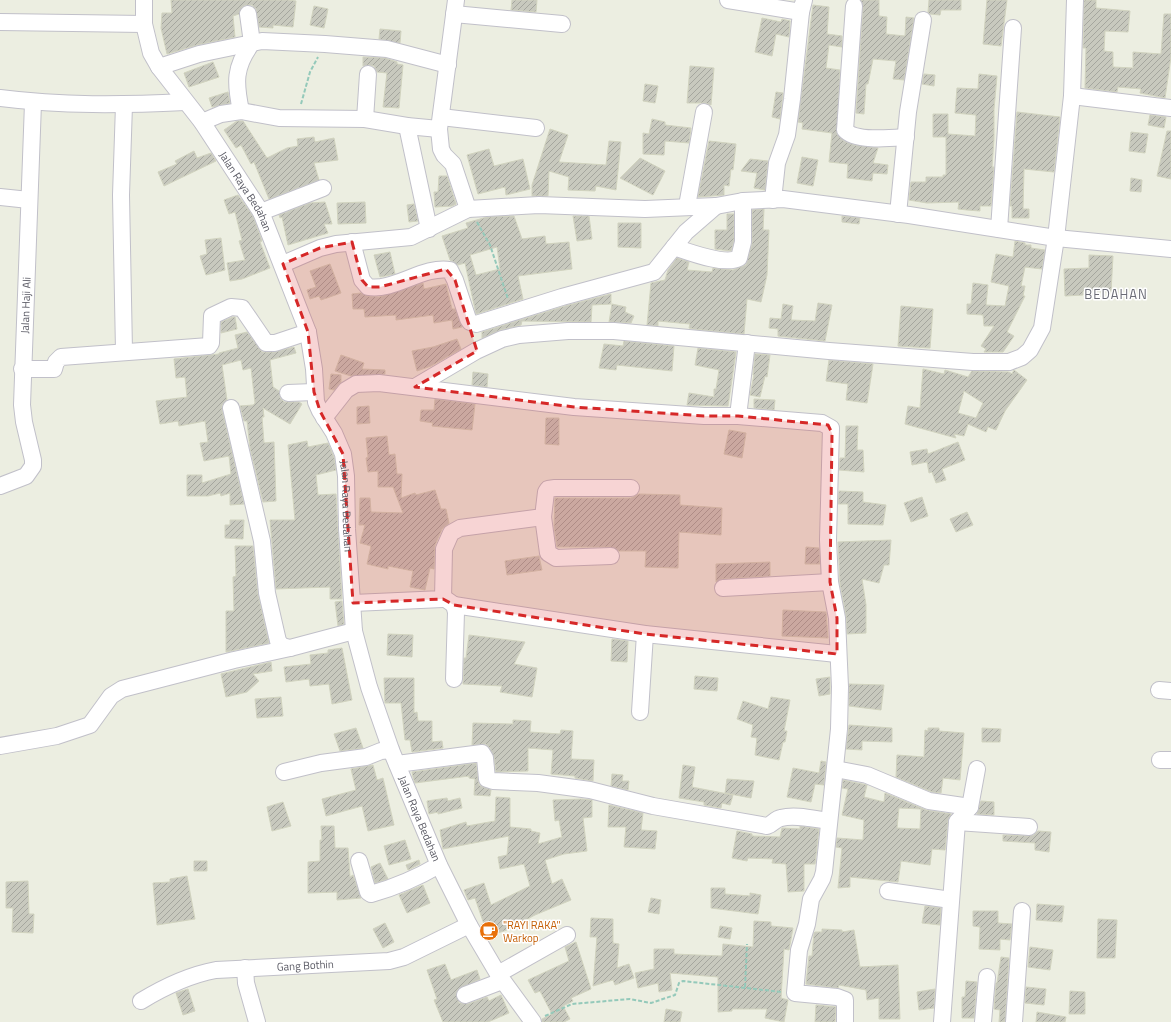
<svg xmlns="http://www.w3.org/2000/svg" width="1171" height="1022" font-family="'Titillium Web',sans-serif">
<defs>
<pattern id="building-hatch" width="6" height="6" patternUnits="userSpaceOnUse"><rect width="6" height="6" fill="#c8c9be"/><path d="M-1 1l2-2M0 6l6-6M5 7l2-2" fill="none" stroke="#a5a69e"/></pattern>
</defs>
<rect width="100%" height="100%" fill="#eceee1"/>
<path fill="url(#building-hatch)" stroke="#d1d3bf" fill-rule="evenodd" d="M171,0H288L296,1L293,27L273,25V28L259,27L256,9L252,5H246L242,7L239,14L233,16L235,37L197,45L167,54L161,28L162,13H172Z
M512,0H537L536,12L511,10Z
M861,0H879V16L887,17L886,34L905,36L906,17L914,18L904,80L893,79L896,61L873,59L868,84H866L864,114L856,113L863,7Z
M929,0H961V10H941L940,15L930,14L928,12Z
M987,0H1007L1001,46L983,44Z
M1084,0H1096V8L1130,11L1128,32L1105,31L1104,51L1113,52V67L1133,68V52L1161,54L1164,14H1171V57L1165,98L1140,93L1141,89L1118,87L1117,92L1085,88L1086,48H1083Z
M813,5L829,7L827,34L842,36V47L829,45L826,68L840,70L837,134L844,141L854,145L878,148L873,163L888,165L887,174L873,173L872,181L847,178L848,164L829,162L832,133L802,129L803,123L798,122Z
M314,6L328,9L324,28L310,25Z
M762,18L781,22L782,19L790,21L789,37L776,34L772,56L755,52Z
M380,29L401,31L400,43L379,39Z
M363,57L385,58L397,62V64L403,65L399,108L383,107L387,73L377,72L374,66L369,65L363,66Z
M213,62L219,77L189,87L184,73Z
M690,66L714,68L711,105L705,103H687Z
M924,74L935,75L934,86L922,84Z
M979,74L997,76L994,109V139L992,167H994L991,206H980V211L967,210L958,209L959,202L927,203L909,200L911,182H926V177H943V175H946V137H933V114H948V134L975,136L976,115L955,113L957,88L978,89Z
M645,84L658,86L655,103L643,101Z
M228,92L230,103L212,107L209,98Z
M776,92L783,93L780,119L772,117Z
M1017,112L1060,117L1054,172L1024,169L1023,209H1029V218H1012V206H1010Z
M1150,115L1166,117L1164,128L1148,125Z
M652,119L665,122V125L691,128L689,143L665,141L664,155L643,154V133L649,134Z
M237,121H243L267,158L287,148L298,146L297,139L314,137L315,142L334,138L338,160L314,163L319,180L269,199L254,162L251,164L241,145L236,148L224,130Z
M550,129L568,135L559,162L606,165L609,141L621,142L616,190L596,186L595,191L568,190L569,177L549,171L548,196H532V185Z
M1167,131H1171V179L1157,176Z
M1131,132L1148,134L1145,153L1129,151Z
M709,141L736,144L733,170L731,169L729,186L724,185V195L698,197Z
M489,149L494,166L523,159L530,189L506,195L505,187L478,194L467,155Z
M194,151L197,158L211,153L216,161L164,186L158,172L177,164L175,161Z
M802,157L818,160L813,186L797,183Z
M640,158L665,171L653,195L620,178Z
M750,159L768,161L765,190L754,188L757,173L741,171Z
M439,176H447L456,204L452,206L435,207L434,192H438Z
M1131,178L1142,180L1141,192L1130,191Z
M238,195L253,216L262,241L260,242L270,268L242,279L230,281L227,263L245,260L239,241L242,240L235,212L229,214L224,200Z
M325,202L332,224H324L328,233L288,245L282,217L280,218L279,215L310,203Z
M365,202L366,223L338,224L337,203Z
M414,204L418,221L409,222L407,205Z
M764,209L763,230H769L767,275L761,302L747,299L744,334L693,329L689,328L690,324L658,321V326L647,325L651,283L665,280L668,270L677,258L689,262L687,270L712,272L713,268L733,270L746,265L752,244V210Z
M727,214H734V241L731,251L715,249V230H727Z
M514,216L522,239L545,236L546,244L569,242L572,269L518,276L523,299L476,314L465,263L458,265L450,260L442,236L468,228L466,223L487,217ZM497,247L500,269L476,275L470,255Z
M573,216H589L592,239L577,241Z
M842,216L860,218L859,224L842,222Z
M618,223H641V248L618,247Z
M221,238L225,270L206,275L200,256L207,254L205,240Z
M1015,241L1025,243V245H1031V248L1045,250L1042,269L1025,267L1021,286H1025L1023,296H1025L1007,332L1014,336L1003,352H984L986,349L981,346L994,326H984L983,315L967,314V304H971L973,283L988,285L986,305L1005,306L1009,286L991,282L996,254L1013,257Z
M390,252L395,274L380,277L374,255Z
M1089,255L1113,256L1111,292L1083,291V295L1065,296L1064,269L1089,268Z
M330,264L341,293L321,300L319,296L310,299L307,290L316,287L310,271Z
M423,283L424,289L446,284L452,309H455L462,327L453,329L452,320L434,323L433,315L396,320V315L365,317L364,309H353L352,294L361,293L367,296L379,297Z
M611,294V304L592,305L591,322L522,321L521,325L500,330L482,338V332L565,306Z
M818,303L832,305L825,341L778,336V329L769,328L770,318L781,319L783,304L793,306L791,320L815,321Z
M612,304L626,307L625,312L634,316L631,323L609,322Z
M901,306L933,309L930,348L898,346Z
M233,317H235L237,329L221,333V322Z
M247,332L262,352H275L294,347L296,353L270,360L273,387L279,391L280,398L284,402H299L302,404L290,424L263,408L264,417H262L264,443L274,442L276,501L263,502L250,448L247,421H244L240,406L253,405L255,403L251,368L243,370L241,360L222,365L227,400L222,405V410L244,504L230,505V493L221,496L220,493L208,496H187V475H202V483L231,474L229,456L204,461L200,443L208,442L205,421L179,426L178,421L160,424L156,401L187,397L185,377L176,378L174,359L219,354V353L238,348L235,335Z
M457,339L461,349L431,366L417,371L412,351L433,347Z
M624,341L674,346L672,371L617,365L616,370L599,368L604,344L623,346Z
M698,348L736,352L728,406L687,405L689,393L714,397V389H716L719,370L695,365Z
M755,354L770,355L767,377L765,376L760,397L750,395L754,375H753Z
M341,355L364,363L362,369L385,370V374L351,376L335,371Z
M829,360L873,364L867,403L846,400L848,384L826,381Z
M923,369L944,374L945,370L968,377L972,371L1009,372L1012,374L1014,370L1027,380L1005,411L996,430L988,427L986,432L968,424L964,436L954,434L956,438L905,424L908,406L920,408ZM964,391L983,403L976,418L958,413Z
M473,372L488,374L487,387L472,385Z
M331,374L341,375V382L334,390L329,389Z
M435,399L475,404L472,430L432,426L433,423L420,421L421,410H434Z
M754,399L775,400L774,410L754,408Z
M369,406L370,423L357,424V407Z
M546,418H559V445L545,444Z
M846,426H858L857,450H863L864,472L839,470L840,458H845Z
M729,430L746,433L742,458L724,454Z
M387,436L389,455L395,454L397,474H402L401,498L415,493L416,495L435,490L441,509H446L449,523L442,529L435,545L434,569L430,568L425,590L410,587L413,571L388,566V569L367,564L371,546L360,543L365,525H359L360,498H370L371,512L403,513L393,487H378V471L368,472L366,458L368,457L366,438Z
M307,441L308,447L328,443L334,457L336,470L316,475L318,495L336,494L342,599H330V587L276,589L270,520H295L288,445Z
M958,442L965,460L942,469L946,480L936,483L932,472L929,473L927,462L912,465L910,452L927,449L928,454Z
M839,491L863,492V502L886,505L883,525L848,524V504H838Z
M639,494L680,495V505L722,508L721,535L679,532L678,568L645,567L646,551H619L611,547H557L554,527L555,498H631Z
M922,497L928,516L911,522L904,503Z
M967,512L973,525L956,532L950,519Z
M230,520H244L243,539L225,538V525H230Z
M891,540L889,565H884L879,583L862,579L866,605V633L847,634L846,616L840,584L838,542Z
M235,546H253L258,595L269,643L226,652V611H234L233,577L236,576Z
M806,547L819,548L820,564H805Z
M539,556L542,570L507,575L505,561Z
M770,562V576L722,579L716,582V564Z
M342,601L344,624L338,626L335,602Z
M783,610L826,612L828,638L782,636Z
M388,634L413,635L412,657L387,655Z
M469,635L525,642L514,664L537,668L532,697L500,692L502,686L463,684L464,658H466Z
M612,639L628,641L627,662L611,661Z
M342,648L352,700L332,704L329,684L310,686L309,679L286,682L284,667L311,664L310,655L328,653V650Z
M271,662L272,671L253,674L259,681L247,692L226,697L221,674Z
M695,676L718,678L717,691L694,689Z
M830,677V694L819,696L816,679Z
M384,678H414V713L417,712L418,721H432V742L442,741L443,748L412,752L410,740H405L401,703H385Z
M849,684L884,685L881,710L849,706Z
M281,697L283,716L257,718L255,699Z
M771,697L790,700L784,731H787L785,742H783L779,760L755,755L757,738L751,737L753,725L737,719L743,701L768,709Z
M513,720L531,721L530,732L560,734L561,730L573,731L571,759L594,760L593,781L575,778V776L551,774L553,750L528,748V771L496,772L494,757L490,748L486,744L472,745L473,723L513,724Z
M849,725L892,728V742L862,741V750L846,749Z
M356,728L363,748L340,751L334,734Z
M928,728H939V731L964,733L960,780L943,778L941,793L932,792L896,777L897,755L924,757L925,730L928,731Z
M982,728L1001,729L1000,742H982Z
M821,761L826,762L824,785L815,784L811,802L787,797L793,768L819,773Z
M476,763L479,785L491,790L490,796L474,795L475,779L469,778V776L415,783L413,777L412,772Z
M373,765L377,780L383,778L394,825L368,831L362,806L326,816L322,799L356,790L351,769Z
M683,765L695,767L692,787L733,795L730,805L722,803L721,808L704,805V802L679,798Z
M612,774L623,775L622,781H629L628,790L611,786Z
M727,779L754,781L751,798L725,793Z
M843,780L867,785L864,797L884,802L885,793L926,810L951,814L948,821L945,850L932,849L930,865L901,861L898,882L850,877V887L838,888L842,848L836,847L837,838L863,840L864,820L842,815L848,789L842,788ZM899,808L921,809L920,829L897,828Z
M496,797L510,798V827L531,829V831L540,833L538,844L562,837L559,820L555,821L553,800L582,799L592,800V817L583,818L587,851L564,854L545,860L552,884L562,879L571,900L535,915L507,930L488,936L475,898L468,900L464,890L484,883L491,905L530,886L524,864L500,869L498,857L507,855L509,836L443,849L440,830L466,822L467,826L495,821Z
M447,798L448,801L460,798L462,808L438,814V812L429,814L427,801Z
M981,801L994,802V815L977,814Z
M283,802L291,826L272,831L267,807Z
M609,805L643,813L641,830L657,831L655,849L624,847L626,827H608Z
M321,826H334L335,848H348L350,877L353,875L361,898L337,900V892L308,893V862L320,861V840H322Z
M800,826L819,829L815,864H804V891L788,892L786,864L772,863L773,859L748,858L747,861L732,858L737,831L752,834V836L780,837L782,828L800,829Z
M1038,831L1051,832L1049,852L1035,850V843L1003,841V835L1029,836L1034,835Z
M405,840L411,859L389,865L384,846Z
M419,860L420,864L408,870L406,865Z
M194,861H207V871H194Z
M380,863L388,879L375,883L371,867Z
M187,876L195,919L157,925L153,883L170,882V879Z
M28,881L29,914H34L33,933L12,932L13,908H6V882Z
M423,885L430,903L407,913L399,895Z
M711,888H725V894L750,896V893L761,895L758,914L711,908Z
M651,898L661,900L659,914L648,912Z
M1037,904L1064,906L1062,922L1036,920Z
M925,906L941,908L940,925L922,923Z
M973,911H998V923L1012,924L1010,940L1000,939V950L979,949L980,927L973,926Z
M591,918L613,919V943L619,944L617,968L629,964L634,978L615,985L613,980L593,986L597,937H590Z
M1098,919L1117,920L1115,958H1097Z
M754,921L771,922V926L793,928L789,950L784,949L781,998L788,1000L784,1022L765,1018L767,1009H732V1011L718,1012V977L670,973L672,990L659,992L658,983L638,988L635,973L654,969V949H674V954L722,956L723,944L753,947Z
M385,923L394,942L383,948L373,929Z
M720,926L732,928L730,939L718,937Z
M822,929L842,930V932L854,930L860,967L898,965L900,1019H879V998L867,1000L866,990L839,985L838,988L806,984L809,956H812L814,933L815,932H822Z
M576,942L591,989L571,998L573,1001L563,1006L570,1019L564,1022H542V1019L552,1014L540,991L535,993L528,980L569,961L565,947Z
M1030,947L1053,950L1050,970L1028,967Z
M1001,957L1009,958L1005,1022H999L1000,1010L994,1009L996,983H997Z
M445,964L451,980L477,970L480,979L458,989L456,994L459,1003L468,1004L487,997L489,1001L501,995L509,1013L488,1022H443L434,1000L437,999L427,970Z
M966,981L977,982L974,1018H962V997H965Z
M1026,987L1046,989L1044,1005L1025,1003Z
M188,989L195,1011L183,1015L176,993Z
M935,989L934,1008L919,1010L917,992Z
M1070,991L1085,992V1014H1069Z
M816,1005L836,1007L835,1022H815Z
M666,1009L682,1012L680,1022H664Z
M1037,1012L1066,1017L1065,1022H1036Z"/>
<g fill="none" stroke-linecap="round" stroke-linejoin="round">
<g stroke="#c1c0c9" stroke-width="18">
<g id="minor">
<path id="s1" d="M144,0V24L151,53L159,67L202,122L261,212L308,332L314,369L316,402L320,411L334,433L343,454L346,476L347,529L354,631L369,687L391,750L439,865L469,925L498,974L533,1022"/>
<path d="M456,0L439,129L441,149L444,155L453,164L468,209"/>
<path d="M728,0L801,12L804,0"/>
<path d="M854,6L845,130C855,142 892,138 906,137"/>
<path d="M454,14L562,24"/>
<path d="M0,22L144,24"/>
<path d="M159,67L199,54L252,43L248,14"/>
<path d="M1072,96L1171,108"/>
<path d="M0,98C62,106 123,105 185,102"/>
<path d="M124,105L121,195L124,351"/>
<path d="M241,111C235,83 234,67 252,43L262,41L325,44L387,49L448,65"/>
<path d="M441,117L536,128"/>
<path d="M365,119L368,74"/>
<path d="M202,122L221,114L241,111L279,118L365,119L407,126L439,129"/>
<path d="M407,126L429,229"/>
<path d="M0,197L29,200"/>
<path d="M773,200L777,163L787,135L792,99L801,12"/>
<path d="M687,206L704,112"/>
<path d="M261,212L323,188"/>
<path d="M898,214L908,112L923,20"/>
<path d="M999,229L1013,28"/>
<path d="M352,242L362,280L368,287C393,292 424,265 450,270L455,280L468,319L470,322L476,324L562,297L654,272L686,232L716,206"/>
<path d="M674,247C689,252 725,266 739,258L743,242V201"/>
<path d="M283,264L320,248L336,244L411,237L468,209L539,205L645,209L716,206L743,201L783,199L909,215L1056,238L1171,249"/>
<path d="M22,369H54L56,362L61,357L209,346L211,343L212,316L231,307L242,308L266,343H275L308,332"/>
<path d="M415,387L476,351L502,339L519,335L568,331H614L829,351L973,362H1009L1022,357L1030,350L1042,328L1056,238L1072,96L1075,0"/>
<path d="M288,393L314,392"/>
<path d="M231,408L262,541L267,593L278,641L282,646L290,648L354,631"/>
<path d="M738,416L747,343"/>
<path d="M324,418L346,390L356,384L379,383L574,407L704,416H738L822,423L831,428L828,540L830,582L837,618L840,687L839,729L824,872L822,879L811,899L807,924L799,950L795,993L837,997L845,1000V1022"/>
<path id="s2" d="M0,486L26,476L33,466V460L24,422L22,405L33,103"/>
<path d="M543,517L548,553L556,558L611,556"/>
<path d="M723,588L830,582"/>
<path d="M447,600L454,605L456,612L454,679"/>
<path d="M353,603L443,599L444,549L451,533L460,528L543,517L546,492L548,489L555,488H631"/>
<path d="M454,605L645,634L837,654"/>
<path d="M1159,690L1171,691"/>
<path d="M640,712L645,634"/>
<path d="M0,746L57,736L90,725L111,696L122,689L234,660L290,648"/>
<path d="M1160,760H1171"/>
<path d="M397,764L482,753L485,758L487,779L493,781L538,783L590,790L653,806L767,826C773,824 775,819 781,818C795,814 814,819 829,821"/>
<path d="M835,769L867,775L929,801L970,807"/>
<path d="M284,772L321,763L366,757L381,751L391,750"/>
<path d="M957,822L1029,827"/>
<path d="M359,861L368,892L371,894C396,887 417,878 439,865"/>
<path d="M888,891L951,900"/>
<path d="M245,968L246,983L257,1022"/>
<path d="M498,974L567,935"/>
<path d="M465,995L502,981"/>
<path id="s3" d="M141,1001C164,987 189,975 216,970L389,961L404,957L469,925"/>
<path d="M942,1022L957,822L970,807L977,769"/>
<path d="M983,1022L987,977"/>
<path d="M1014,1022L1022,911"/>
</g>
</g>
<path stroke="#94c9ba" stroke-width="2" stroke-dasharray="4 2" stroke-linecap="butt" d="M301,104L310,72L318,57
M477,222L490,245L508,299
M745,987L747,944
M545,1016L572,1004L630,999L651,1003L675,995L679,983L683,981L782,992"/>
<use href="#minor" stroke="#fff" stroke-width="16"/>
</g>
<path fill="#d62828" fill-opacity="0.2" stroke="#d62828" stroke-width="3" stroke-dasharray="8 5" stroke-linejoin="round" d="M352,242L362,280L368,287H380L446,269L455,280L477,351L415,387L574,407L704,416H738L828,425L832,433L830,582L837,618V654L645,634L454,605L443,599L353,603L343,454L320,411L314,392L308,332L283,264L320,248Z"/>
<defs>
<g id="cafe-disc" transform="scale(1)"><circle r="9.5" fill="#e8710a" stroke="#fff"/><path d="M-5.5-4.5H6V0H3Q3 3.5 0 3.5H-2.5Q-5.5 3.5-5.5 0ZM3-3.2v2h1.7v-2ZM-6 4.5H4V6H-6Z" fill="#fff"/></g>
</defs>
<g fill-rule="evenodd">
<use href="#cafe-disc" x="489" y="931"/>
</g>
<g text-anchor="middle" stroke-width="3" stroke-linejoin="round" paint-order="stroke">
<g font-size="11" fill="#5a5a64" stroke="#fff">
<text dy="4" stroke="none"><textPath href="#s1" startOffset="222">Jalan Raya Bedahan</textPath></text>
<text dy="4" stroke="none"><textPath href="#s2" startOffset="202">Jalan Haji Ali</textPath></text>
<text dy="4" stroke="none"><textPath href="#s1" startOffset="558">Jalan Raya Bedahan</textPath></text>
<text dy="4" stroke="none"><textPath href="#s1" startOffset="882">Jalan Raya Bedahan</textPath></text>
<text dy="4" stroke="none"><textPath href="#s3" startOffset="171">Gang Bothin</textPath></text>
</g>
<g font-size="11" fill="#c56008" stroke="#fff" text-anchor="start">
<text x="503" y="929">"RAYI RAKA"<tspan x="503" dy="13">Warkop</tspan></text>
</g>
<g font-size="13" letter-spacing="1" fill="#6b6c76" stroke="#fff">
<text x="1116" y="299">BEDAHAN</text>
</g>
</g>
</svg>
